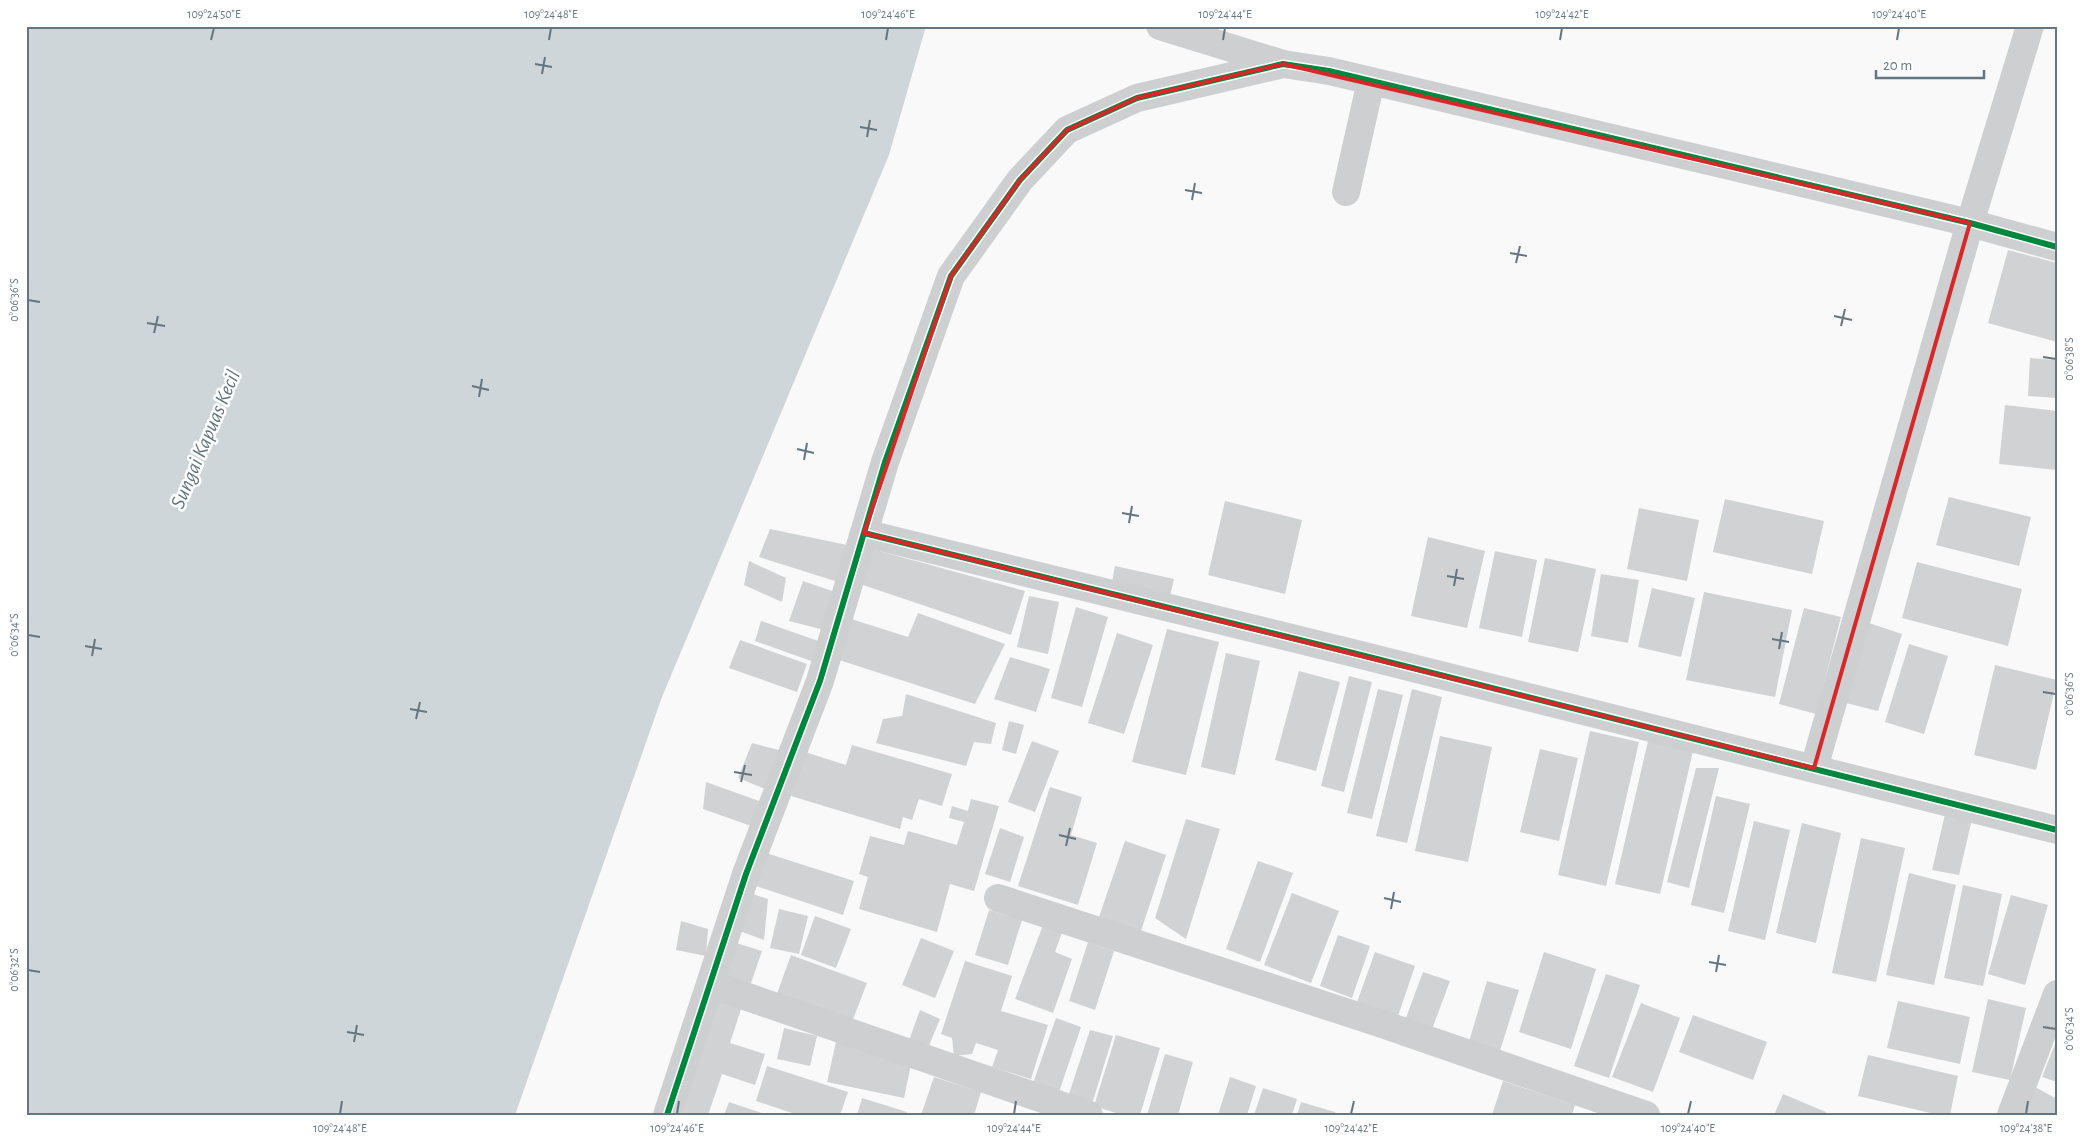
<svg xmlns="http://www.w3.org/2000/svg" width="2083" height="1141" font-family="'Alegreya Sans',sans-serif">
<rect width="100%" height="100%" fill="#f9f9f9"/>
<path fill="#ced6d9" d="M26,26H926L889,155L662,697L515,1115H26Z"/>
<path fill="#d0d2d3" d="M2008,250L2057,263V342L1988,323Z
M2030,358L2057,360V398L2028,396Z
M2005,405L2057,411V470L1999,464Z
M1949,497L2031,517L2019,566L1936,545Z
M1725,499L1824,521L1812,574L1713,552Z
M1225,501L1302,520L1285,594L1208,575Z
M1639,508L1699,520L1687,581L1627,569Z
M770,529L852,546L838,582L759,557Z
M1428,537L1485,551L1467,628L1411,616Z
M872,549L1025,591L1011,635L860,584Z
M1495,551L1537,560L1522,637L1479,628Z
M1545,558L1596,569L1578,652L1528,642Z
M749,561L786,578L782,602L744,585Z
M1917,562L2022,589L2008,646L1902,618Z
M1115,566L1174,579L1169,600L1111,587Z
M1601,574L1639,580L1628,643L1591,636Z
M803,581L835,592L824,630L789,621Z
M1652,588L1695,598L1681,657L1638,647Z
M1704,592L1792,610L1775,697L1686,680Z
M1029,596L1059,602L1048,654L1017,647Z
M1076,607L1108,617L1082,707L1051,698Z
M1804,608L1841,617L1816,714L1779,704Z
M918,613L1005,644L975,704L833,658L848,618L908,637Z
M761,621L821,642L814,662L755,641Z
M1866,622L1902,634L1878,711L1842,702Z
M1167,629L1219,642L1186,775L1132,762Z
M1117,633L1153,645L1124,734L1088,723Z
M740,640L807,664L797,692L729,668Z
M1909,644L1948,656L1924,734L1885,722Z
M1226,653L1260,661L1235,775L1201,767Z
M1010,657L1050,669L1036,712L994,699Z
M1995,665L2057,680L2036,770L1974,755Z
M1299,671L1340,682L1316,771L1275,760Z
M1349,676L1372,682L1344,792L1321,786Z
M1378,689L1403,695L1372,819L1347,813Z
M1412,689L1442,697L1407,843L1376,836Z
M906,694L996,723L991,744L974,742L966,766L876,743L883,719L902,716Z
M1009,721L1024,725L1016,754L1002,750Z
M1590,731L1639,742L1606,886L1558,875Z
M1440,736L1492,747L1468,862L1415,851Z
M1032,741L1059,751L1035,812L1008,802Z
M1648,741L1693,751L1660,894L1615,884Z
M752,743L786,752L768,790L738,778Z
M852,745L952,774L942,806L919,799L912,820L903,817L900,829L791,796L805,752L846,765Z
M1540,749L1578,758L1559,841L1520,832Z
M1696,768H1719L1689,888L1667,882Z
M706,782L765,803L754,827L703,809Z
M1050,787L1082,797L1071,835L1097,843L1078,905L1018,886Z
M1716,796L1750,804L1724,913L1691,905Z
M971,799L999,806L974,891L950,884L937,932L859,909L868,877L859,874L870,836L904,845L908,831L957,845L964,822L949,818L952,806L968,811Z
M1946,810L1972,819L1959,875L1932,870Z
M1186,819L1220,829L1186,939L1155,918Z
M1754,821L1790,830L1765,940L1728,931Z
M1802,823L1841,833L1816,943L1776,933Z
M1000,828L1024,837L1010,882L985,874Z
M1861,838L1905,848L1876,982L1832,973Z
M1125,841L1166,855L1140,934L1098,920Z
M766,853L854,881L843,915L756,886Z
M1258,861L1293,873L1260,962L1226,949Z
M1909,873L1956,885L1934,985L1886,975Z
M1963,885L2002,894L1983,986L1944,978Z
M750,893L768,899L764,940L737,930Z
M1292,893L1339,911L1311,983L1264,965Z
M2011,895L2048,905L2025,985L1988,974Z
M779,909L808,916L799,954L770,948Z
M989,910L1022,920L1008,965L975,955Z
M815,916L851,929L836,968L801,955Z
M1045,920L1064,927L1055,952L1072,959L1053,1013L1015,999Z
M681,921L708,929L706,956L676,950Z
M1338,935L1370,946L1352,998L1320,986Z
M921,938L954,951L935,998L902,985Z
M733,942L762,951L750,986L722,977Z
M1088,942L1114,951L1095,1010L1069,1001Z
M1375,952L1415,966L1397,1019L1356,1005Z
M1544,952L1596,969L1571,1049L1519,1032Z
M791,955L867,983L850,1027L775,999Z
M965,961L1012,976L1001,1011L1048,1025L1031,1079L992,1067L998,1050L976,1043L972,1054L954,1056L952,1038L941,1034Z
M1423,972L1450,981L1431,1032L1404,1023Z
M1606,974L1640,985L1609,1078L1574,1066Z
M1487,981L1519,990L1499,1054L1468,1045Z
M716,991L744,1000L730,1043L765,1054L755,1085L722,1074L708,1115H687L677,1111Z
M1988,999L2026,1008L2010,1080L1972,1072Z
M1898,1001L1970,1017L1960,1064L1887,1048Z
M1641,1003L1680,1018L1653,1092L1612,1077Z
M920,1010L940,1019L926,1053L907,1046Z
M1693,1015L1767,1042L1753,1080L1679,1052Z
M1056,1018L1081,1027L1058,1095L1032,1086Z
M784,1028L817,1036L810,1066L777,1059Z
M1090,1030L1113,1036L1092,1104L1068,1097Z
M1116,1035L1160,1048L1140,1115H1122L1094,1106Z
M836,1042L912,1060L904,1098L827,1082Z
M2055,1044H2057V1082L2042,1077Z
M1165,1054L1193,1062L1178,1115H1147Z
M1868,1055L1958,1076L1950,1115H1939L1858,1096Z
M767,1066L848,1092L840,1115H798L756,1101Z
M934,1077L981,1092L974,1115H921Z
M1230,1077L1256,1086L1247,1115H1218Z
M1503,1081L1575,1105L1572,1115H1492Z
M2035,1087L2057,1099V1115H2019Z
M1263,1088L1297,1099L1292,1115H1254Z
M1783,1094L1826,1112L1825,1115H1774Z
M862,1098L907,1112L906,1115H857Z
M729,1102L765,1114V1115H724Z
M1301,1102L1335,1112V1115H1297Z"/>
<g fill="none" stroke-linecap="round" stroke-linejoin="round">
<path stroke="#cecfd0" stroke-width="28" d="M1160,26L1283,64
M1346,192L1371,81
M864,533L1353,653L2057,830
M1814,768L1970,223L2030,26
M998,898L1382,1024L1646,1115
M710,984L1089,1115
M667,1115L746,874L820,681L885,462L951,276L1020,180L1067,130L1137,98L1283,64L1329,71L1970,223L2057,247
M2011,1115L2057,994"/>
<g stroke="#fff" stroke-width="9">
<path id="cycleway" d="M864,533L1353,653L2057,830
M667,1115L746,874L820,681L885,462L951,276L1020,180L1067,130L1137,98L1283,64L1329,71L1970,223L2057,247"/>
</g>
<use href="#cycleway" stroke="#00873e" stroke-width="6"/>
</g>
<path fill="none" stroke="#d62828" stroke-width="4" stroke-linejoin="round" d="M1283,64L1970,223L1814,768L864,533L951,276L1020,180L1067,130L1137,98Z"/>
<path fill="none" stroke="#657683" stroke-width="2" d="M211,40L214,28M549,40L551,28M886,40L888,28M1223,40L1225,28M1560,40L1562,28M1897,40L1899,28M535,64L552,67M542,74L545,57M860,127L877,130M867,137L870,120M1185,190L1202,193M1192,200L1195,183M1510,253L1527,256M1516,263L1520,246M28,300L40,302M1834,316L1852,320M147,323L165,326M1841,326L1845,309M154,333L158,316M2043,357L2056,359M472,386L489,390M479,397L482,379M797,449L814,453M804,460L807,443M1122,513L1139,516M1129,523L1132,506M1447,576L1464,579M1454,586L1457,569M28,635L40,637M1772,639L1789,642M85,646L102,649M1779,649L1782,632M92,656L95,639M2043,692L2056,694M410,709L427,712M416,719L420,702M734,772L752,775M741,782L745,765M1059,835L1076,839M1066,846L1070,828M1384,898L1401,902M1391,909L1394,892M1709,962L1726,965M28,970L40,972M1716,972L1719,955M2043,1027L2056,1029M347,1032L364,1035M354,1042L357,1025M340,1114L342,1101M677,1114L679,1101M1014,1114L1016,1101M1351,1114L1354,1101M1688,1114L1691,1101M2026,1114L2028,1101"/>
<g text-anchor="middle" stroke-width="5" stroke-linejoin="round" paint-order="stroke">
<g font-size="21" font-style="italic" fill="#60757c" stroke="#fff">
<text transform="translate(205 439) rotate(-67)" y="7">Sungai Kapuas Kecil</text>
</g>
</g>
<rect width="2083" height="1141" fill="none" stroke="#ffffff" stroke-width="55"/>
<path d="M1876 70v8h108v-8" fill="none" stroke="#657683" stroke-width="2.5"/>
<text x="1883" y="70" font-size="15" fill="#657683" stroke="#ffffff" stroke-width="4" paint-order="stroke">20 m</text>
<rect x="28" y="28" width="2028" height="1086" fill="none" stroke="#657683" stroke-width="2"/>
<g font-size="12" text-anchor="middle" fill="#657683">
<text x="214" y="18">109°24'50"E</text>
<text x="551" y="18">109°24'48"E</text>
<text x="888" y="18">109°24'46"E</text>
<text x="1225" y="18">109°24'44"E</text>
<text x="1562" y="18">109°24'42"E</text>
<text x="1899" y="18">109°24'40"E</text>
<text transform="translate(14 300) rotate(-90)" y="4">0°06'36"S</text>
<text transform="translate(2069 359) rotate(-90)" y="4">0°06'38"S</text>
<text transform="translate(14 635) rotate(-90)" y="4">0°06'34"S</text>
<text transform="translate(2069 694) rotate(-90)" y="4">0°06'36"S</text>
<text transform="translate(14 970) rotate(-90)" y="4">0°06'32"S</text>
<text transform="translate(2069 1029) rotate(-90)" y="4">0°06'34"S</text>
<text x="340" y="1132">109°24'48"E</text>
<text x="677" y="1132">109°24'46"E</text>
<text x="1014" y="1132">109°24'44"E</text>
<text x="1351" y="1132">109°24'42"E</text>
<text x="1688" y="1132">109°24'40"E</text>
<text x="2026" y="1132">109°24'38"E</text>
</g>
</svg>
